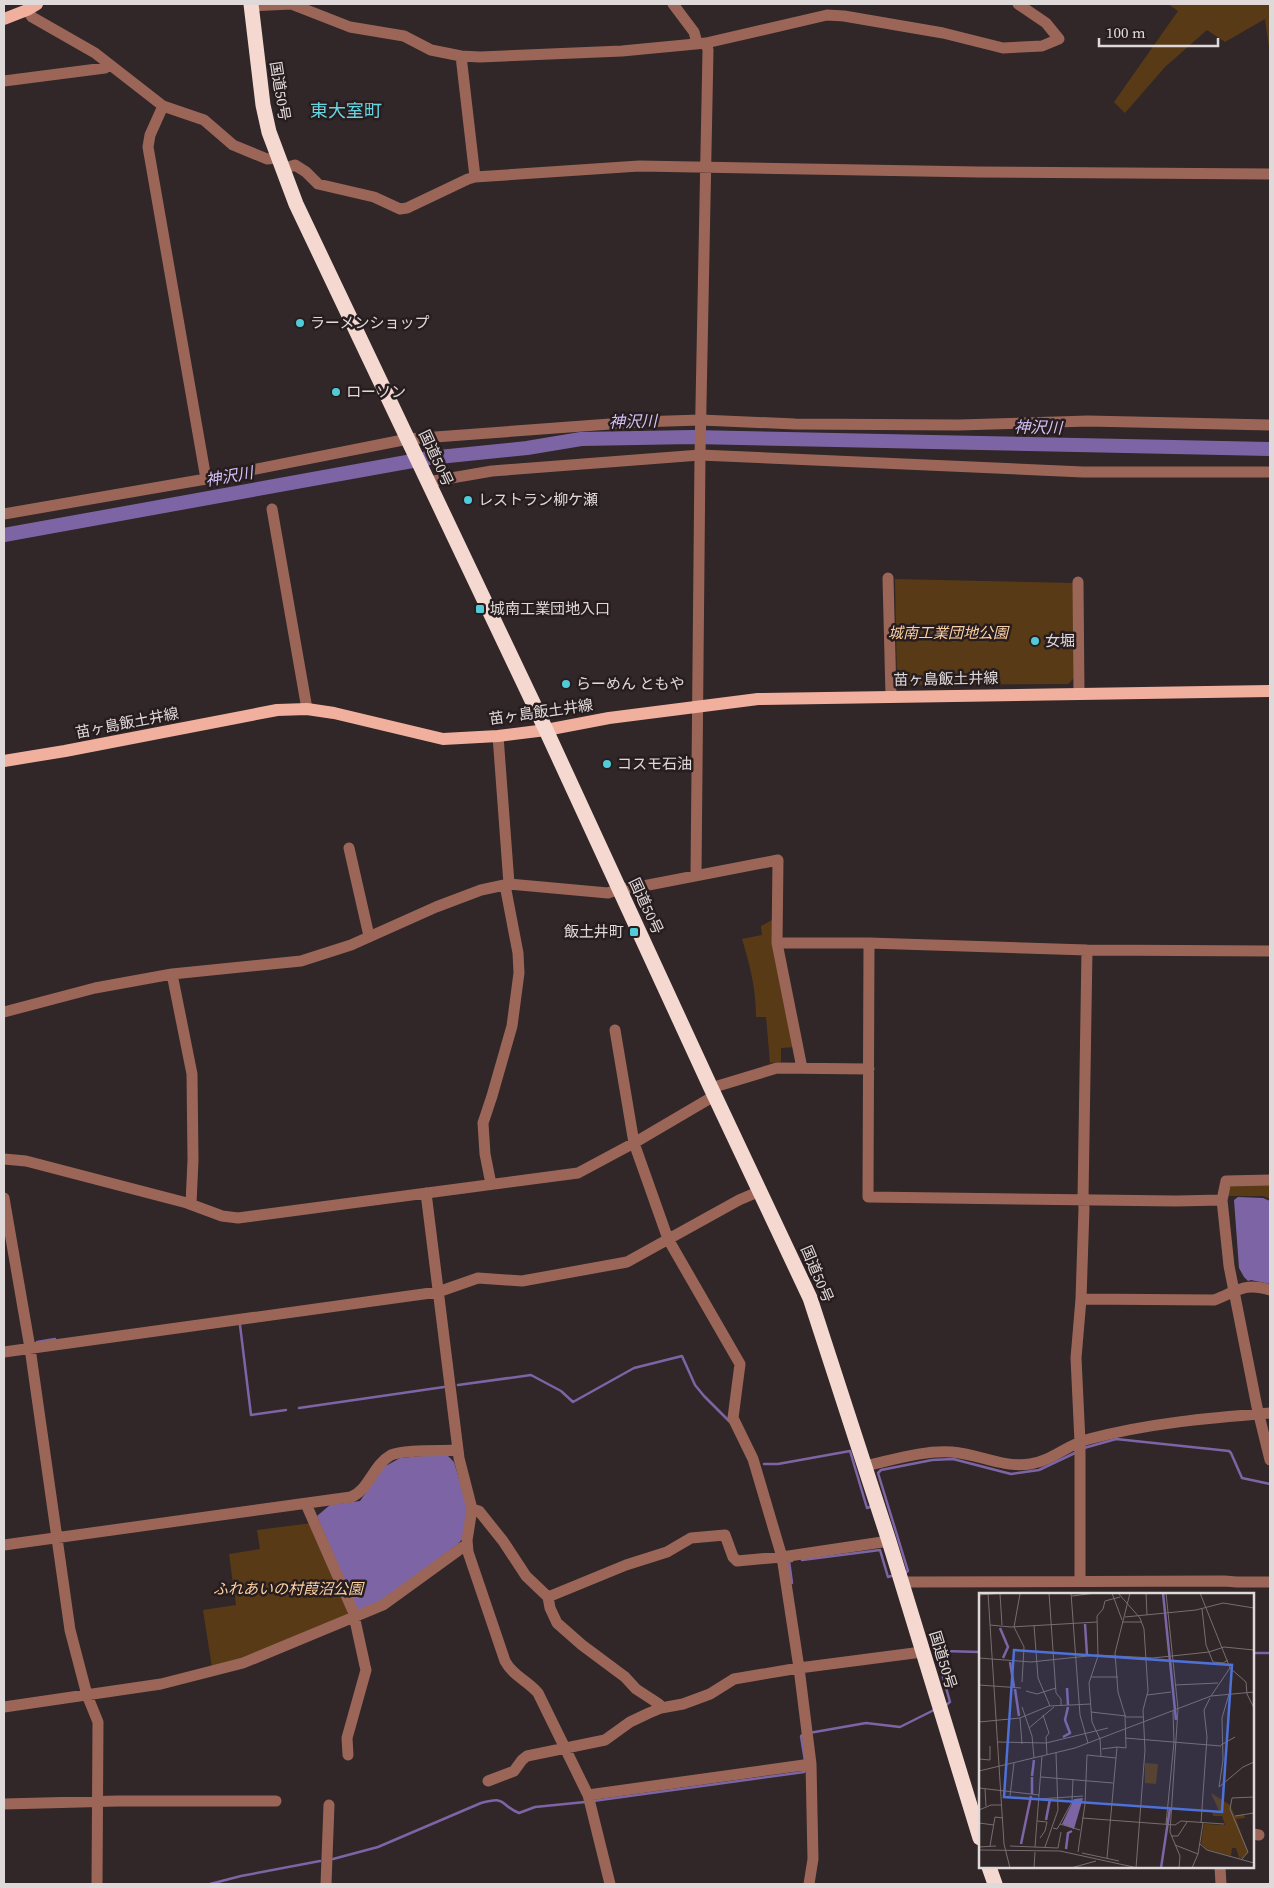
<svg xmlns="http://www.w3.org/2000/svg" width="1274" height="1888" font-family="'Source Serif 4','Noto Sans JP',serif">
<rect width="100%" height="100%" fill="#312628"/>
<path fill="#583b16" d="M1168,4H1270V54L1265,19L1225,42L1207,30L1165,67L1125,113L1114,102L1178,11Z
M895,579L1075,583L1073,679L1068,684L900,685L897,681Z
M772,920L796,1047L781,1048V1062L770,1063L766,1017H756C756,989 750,965 742,939L762,935L761,926Z
M1231,1185H1270V1199L1263,1196H1228Z
M312,1523L347,1608L348,1616L242,1661L212,1668L203,1610L236,1605L229,1554L260,1549L257,1530Z"/>
<path fill="#7d65a5" d="M1238,1197L1263,1198L1270,1201V1284L1251,1280L1248,1281L1244,1277L1239,1268L1234,1200Z
M446,1454L454,1462L468,1509L464,1537L458,1544L381,1601L358,1611L317,1516L330,1505L360,1501L384,1467L400,1458Z"/>
<g fill="none" stroke-linecap="round" stroke-linejoin="round">
<path stroke="#7d65a5" stroke-width="2.5" d="M240,1325L251,1415L286,1410
M37,1342L55,1339
M458,1385L531,1375L561,1391L573,1402L634,1368L682,1356L695,1385L704,1396L730,1422
M299,1408L444,1387
M1084,1448L1116,1439L1229,1451L1231,1453L1242,1478L1270,1484
M764,1464H778L850,1451L867,1508L870,1507
M802,1560L880,1550L888,1577L891,1576
M792,1561H789L792,1583
M905,1573L908,1571L878,1473L881,1470L932,1460L953,1459L1011,1474L1039,1470L1077,1452
M1253,1653H1270
M946,1705L950,1702L937,1655L943,1651L980,1652
M809,1733L866,1723L900,1727L936,1709
M804,1734L801,1736L805,1761
M593,1801L804,1772L806,1769
M333,1859L378,1847L481,1803C508,1796 498,1804 519,1813L535,1807L585,1802
M210,1884L241,1876L320,1861"/>
<path stroke="#7d65a5" stroke-width="14" d="M4,535L429,458L527,448L581,439L693,437L1270,449"/>
<path stroke="#9b6657" stroke-width="11" d="M673,4L694,32L697,43
M251,6L291,4L350,27L404,36L431,50L461,56L480,57L622,51L706,43L827,15L844,16L943,33L1003,48L1042,46L1059,39L1046,23L1018,4
M27,10L32,17L95,53L163,106L204,120L233,145L267,159L277,158
M461,56L475,177
M4,81L105,68L109,64
M163,106L150,135L148,147L206,479
M282,169L295,165L306,172L318,184L374,197L400,209L407,208L468,179L475,177L639,166L978,172L1270,174
M428,482L492,471L700,455L1083,472H1270
M272,509L307,709
M4,514L206,479L408,439L637,422L701,420L795,424L959,425L1088,421L1270,425
M888,578L891,696
M1078,582L1079,693
M498,736L509,884
M349,848L369,936
M696,875L700,455L708,50L706,43
M777,943L802,1068
M869,943L868,1197L1176,1201L1222,1200
M172,974L192,1074L193,1160L191,1204
M4,1012L95,988L172,974L301,961L351,945L436,907L481,890L509,884L608,893L619,889L638,887L778,860L777,943H869L1087,950L1270,951
M615,1030L634,1143L668,1239L740,1364L733,1418L753,1459L782,1557L799,1668L811,1764L813,1859L809,1884
M711,1088L777,1068L869,1069
M4,1159L26,1161L187,1203L222,1216L238,1218L578,1173L634,1143L714,1096
M1270,1180L1226,1181L1222,1200L1229,1266L1257,1407L1270,1460
M491,1184L485,1154L483,1123L492,1096L512,1026L519,973L518,953L505,885
M426,1193L459,1458L472,1509L467,1540L468,1552L505,1661C513,1676 528,1681 538,1693L588,1795L610,1884
M4,1198L30,1348L70,1630L87,1695L98,1722L97,1884
M1081,1299L1214,1300C1238,1291 1244,1282 1270,1290
M4,1352L438,1292L478,1278L522,1281L627,1262L739,1200L760,1191
M865,1466C893,1460 923,1450 952,1452C979,1454 1002,1468 1030,1464C1052,1461 1068,1444 1089,1439C1149,1423 1209,1418 1270,1413
M306,1504L353,1611L365,1666L366,1670L347,1738L348,1755
M472,1509L479,1511L503,1541L526,1576L548,1597L550,1608L557,1623L582,1645L625,1677L636,1689L659,1704L661,1708
M4,1545C119,1529 235,1513 351,1497C369,1490 373,1465 391,1455C403,1449 443,1451 458,1450
M1080,1581V1442L1076,1358L1081,1299L1084,1208L1083,1199L1087,950
M902,1583L909,1582L1224,1581L1237,1582H1270
M548,1597L626,1565L667,1552L691,1538L725,1535L733,1557L737,1561L782,1557L889,1541
M4,1707L161,1684L243,1663L383,1605L463,1547L467,1546
M488,1781L514,1771L522,1760L527,1756L605,1740L630,1722L649,1713L661,1708L683,1704L710,1694L734,1679L799,1668L922,1652
M588,1795L811,1764
M4,1804L118,1801H276
M1253,1834L1259,1835
M1220,1867L1221,1884
M326,1884L329,1805"/>
<path stroke="#f1b09d" stroke-width="12" d="M4,19L27,10L37,4
M4,761L65,751L277,710L307,709L334,713L443,739L498,736L546,730L609,718L758,699L1270,691"/>
<path stroke="#f5d9d1" stroke-width="15" d="M251,4L263,105L269,132L296,204L546,730L711,1088L810,1298L889,1541L980,1838
M989,1867L995,1884"/>
</g>
<g fill="#52cbd8" stroke="#271d1f" stroke-width="2">
<circle cx="300" cy="323" r="5"/>
<circle cx="336" cy="392" r="5"/>
<circle cx="468" cy="500" r="5"/>
<rect x="475" y="604" width="10" height="10" rx="2.5"/>
<circle cx="1035" cy="641" r="5"/>
<circle cx="566" cy="684" r="5"/>
<circle cx="607" cy="764" r="5"/>
<rect x="629" y="927" width="10" height="10" rx="2.5"/>
</g>
<g text-anchor="middle" stroke-width="5" stroke-linejoin="round" paint-order="stroke">
<g font-size="15" fill="#e0d9da" stroke="#271d1f">
<text transform="translate(280 91) rotate(81)" y="5">国道50号</text>
<text transform="translate(436 458) rotate(65)" y="5">国道50号</text>
<text transform="translate(946 679) rotate(-1)" y="5">苗ヶ島飯土井線</text>
<text transform="translate(541 712) rotate(-8)" y="5">苗ヶ島飯土井線</text>
<text transform="translate(127 723) rotate(-11)" y="5">苗ヶ島飯土井線</text>
<text transform="translate(646 906) rotate(65)" y="5">国道50号</text>
<text transform="translate(817 1274) rotate(67)" y="5">国道50号</text>
<text transform="translate(943 1660) rotate(73)" y="5">国道50号</text>
</g>
<g font-size="15" fill="#e0d9da" stroke="#271d1f" text-anchor="start">
<text x="310" y="328">ラーメンショップ</text>
<text x="346" y="397">ローソン</text>
<text x="478" y="505">レストラン柳ケ瀬</text>
<text x="490" y="614">城南工業団地入口</text>
<text x="1045" y="646">女堀</text>
<text x="576" y="689">らーめん ともや</text>
<text x="617" y="769">コスモ石油</text>
<text x="624" y="937" text-anchor="end">飯土井町</text>
</g>
<g font-size="15" font-style="italic" fill="#fdd1a2" stroke="#271d1f">
<text x="948" y="638">城南工業団地公園</text>
<text x="288" y="1594">ふれあいの村葭沼公園</text>
</g>
<g font-size="16" font-style="italic" fill="#d4c1f8" stroke="#271d1f">
<text transform="translate(633 421) rotate(-1)" y="6">神沢川</text>
<text transform="translate(1038 427) rotate(1)" y="6">神沢川</text>
<text transform="translate(229 476) rotate(-10)" y="6">神沢川</text>
</g>
<g font-size="18" fill="#68d4e0" stroke="#271d1f">
<text x="346" y="117">東大室町</text>
</g>
</g>
<g transform="translate(979 1593)">
<rect width="275" height="275" fill="#312628"/>
<path d="M166,170L179,171L177,191L166,190ZM232,200L251,212L256,223L265,221L266,225L257,226L269,259L263,265H260L257,255H253L252,263L227,256L222,250L225,231L246,232L243,223H234L233,218H240Z" fill="#583b16"/>
<path d="M104,205L95,236L83,231L95,206Z" fill="#7d65a5"/>
<path fill="none" stroke="#7d65a5" stroke-width="2.5" d="M184,0L197,127M106,31L108,62M21,35L29,54L24,65M31,69L35,94M88,95L89,112M36,96L40,123M84,144L91,140L86,127L89,114M53,183L55,167M53,201V184M67,227L71,206M42,251L52,203M87,256L89,240L93,238M182,275L191,215"/>
<path fill="none" stroke="#776e6f" stroke-width="1" d="M9,0L25,251L31,275M70,0L77,100L82,106V113M92,0L101,122L109,150M133,0L143,27M139,0L161,25L165,36L169,98L164,117L166,157L157,275M167,0L168,22M187,0L199,116L191,239L201,263L200,275M221,0L251,75L267,89L268,101L275,115M21,1L23,32M41,1L35,34L45,54L43,89M0,2L25,0M93,3L117,0M223,16L227,52L234,69L244,70L249,67M146,24L217,17L244,10L275,15M143,29H163M11,32L32,34L118,29M55,32L59,85L71,113M0,65L52,69L118,62L174,65L230,59L245,54L275,57M112,84H139M0,92L42,95M196,92L239,90M47,98L58,101L77,95M168,102L192,99M232,103L251,75M43,114L53,143L55,165M112,119L147,123M64,122L70,140L67,144L68,162M147,124H164M41,125L43,151M0,129L41,125L70,113L112,111M50,135L75,114M121,145L122,164M146,145L242,153M121,146L113,129L110,90L119,63L118,23L124,16L126,8L141,4M19,149L67,150L129,135M242,152L256,144M123,156L138,154M0,166L11,167V153M0,178L96,155L232,103L275,99M62,184L134,190M240,194L244,167L243,125L250,101M240,194L264,174L275,169M0,195L60,202M6,196L7,213M31,203L35,170M60,206L104,203M0,217L12,212H23M256,223L275,220M103,225L196,232L202,228L245,231M58,228L68,229L66,238L61,245M0,230L15,232M222,230L228,144L225,117L231,105M81,231L101,237M187,231L195,149L194,118M74,235L78,236L81,231L93,209L94,186M192,243H199L208,229M221,251L228,257L275,270M196,252L219,261M11,253L16,224L24,225M31,253L79,255M0,254L17,253M56,254L63,163M66,254L79,217L77,160M79,255L82,239M0,257L81,258L159,275M99,259L106,211L108,162L137,165M103,260L140,268M128,265L138,154L147,155L146,122L139,99L136,60L151,0M263,266L269,259L251,216L253,205L275,204M55,275L56,259M92,275L117,268M213,275L219,261L224,230"/>
<path fill="#4e71d8" fill-opacity="0.15" stroke="#4e71d8" stroke-width="2.5" d="M35,57L253,72L243,219L25,204Z"/>
<rect width="275" height="275" fill="none" stroke="#e0d9da" stroke-width="2.5"/>
</g>
<rect width="1274" height="1888" fill="none" stroke="#e0d9da" stroke-width="10"/>
<path d="M1099 38v8h119v-8" fill="none" stroke="#e0d9da" stroke-width="2.5"/>
<text x="1106" y="38" font-size="15" fill="#e0d9da" stroke="#271d1f" stroke-width="4" paint-order="stroke">100 m</text>
</svg>
